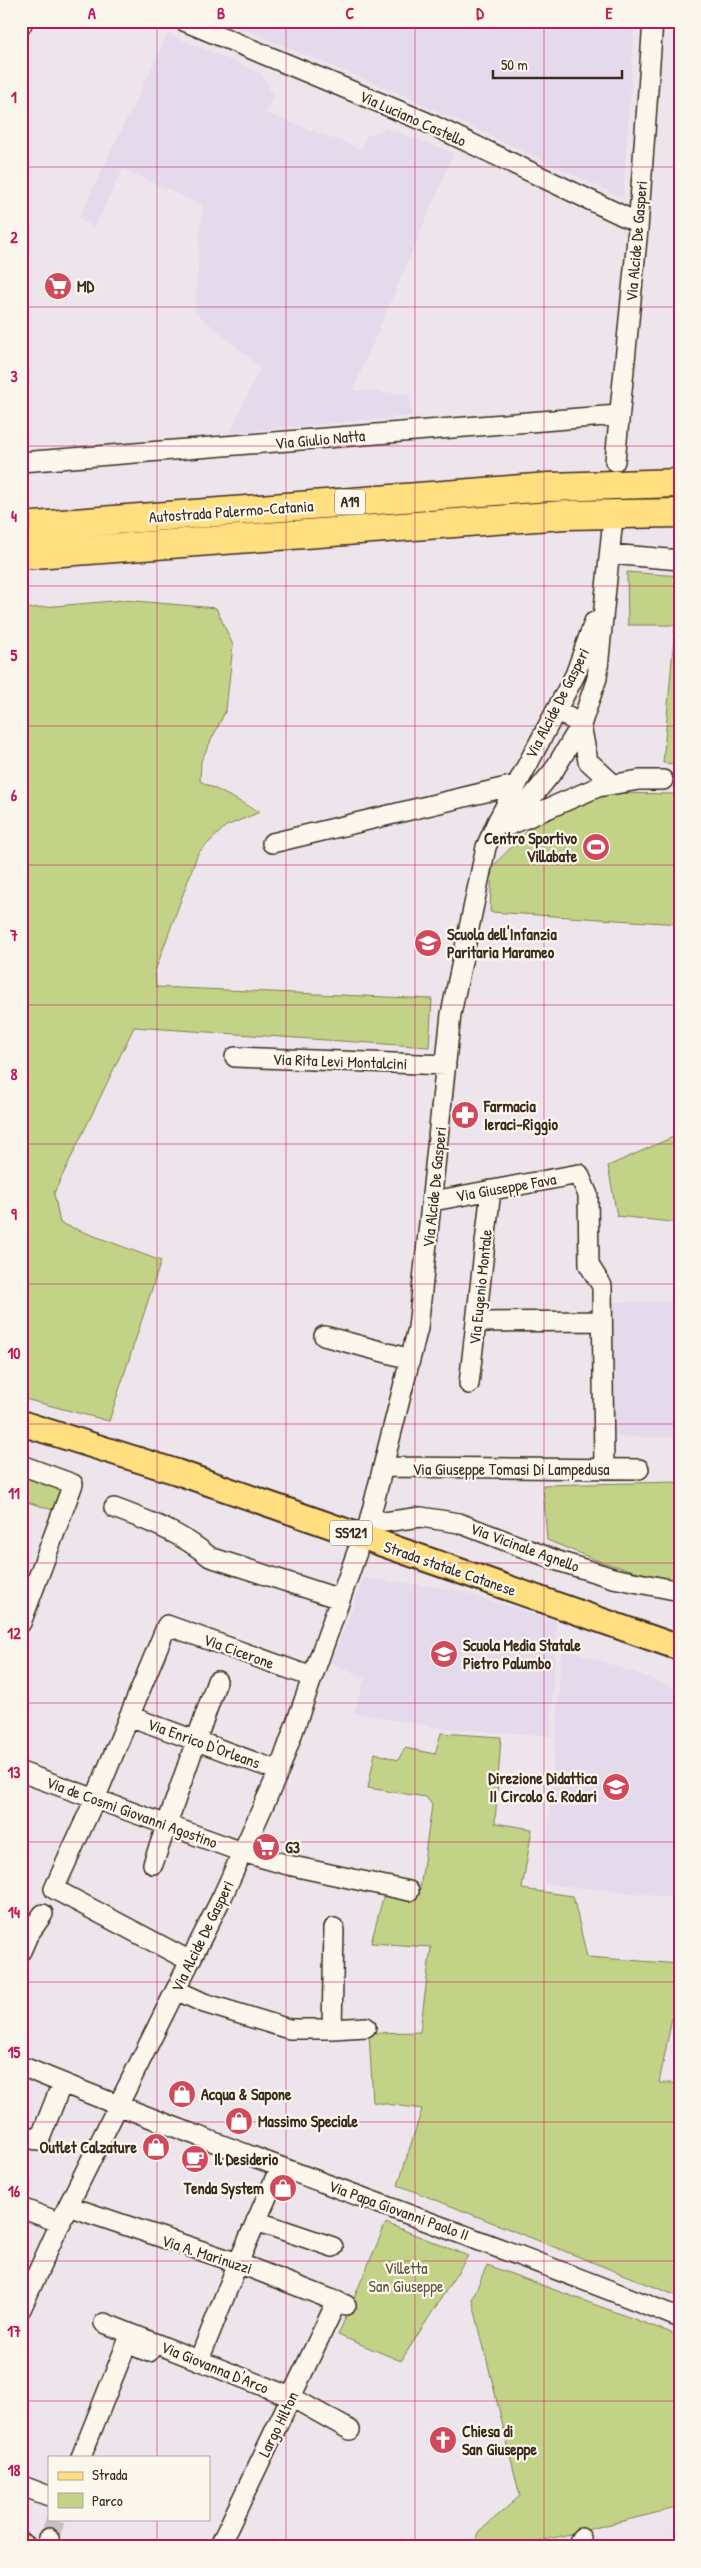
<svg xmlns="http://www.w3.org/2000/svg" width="701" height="2568" font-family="'Patrick Hand',sans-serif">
<rect width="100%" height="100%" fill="#eee5ec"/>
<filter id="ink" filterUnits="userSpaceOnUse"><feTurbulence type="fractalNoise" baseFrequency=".02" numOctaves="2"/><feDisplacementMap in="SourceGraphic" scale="10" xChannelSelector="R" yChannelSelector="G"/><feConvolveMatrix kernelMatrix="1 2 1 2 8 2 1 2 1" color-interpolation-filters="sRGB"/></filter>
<g filter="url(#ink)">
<path fill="#e5d9ec" d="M223,21H635L623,198L405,96Z
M168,34L261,73L273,95L266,113L361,149L365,137L386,128L454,153L353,390L410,394L411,416L230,433L260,367L195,312L202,205L123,169L94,229L79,217Z
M680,1301V1437H614L613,1302Z
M364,1578L453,1589L556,1621L551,1736L439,1728L354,1713L365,1678L331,1662Z
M562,1647L680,1689V1898L544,1884Z"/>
<path fill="#c2d387" stroke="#7e7e52" d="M627,572L680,576V924L490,912L492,867L531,827L607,793L675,794L674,764L663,763L675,625H628Z
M124,600L216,608L233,645L226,710L201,761L200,781L260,812L226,826L198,853L155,971L156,987L432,999L429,1047L134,1027L54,1193L60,1223L161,1261L109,1421L21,1398V609Z
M680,1134V1223L617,1216L608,1166Z
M21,1474L63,1488L62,1513L21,1500Z
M680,1482V1580H669L601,1562L547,1540L543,1485Z
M441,1733L501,1737L495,1823L532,1829L522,1889L573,1896L587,1957L680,1964V1978L659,2083H680V2297L398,2185L422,2109L373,2102L369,2033L420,2032L431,1947L371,1943L384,1894L404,1898L419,1896L432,1805L426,1797L368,1788L375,1753L398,1760L405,1748L435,1754Z
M386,2223L468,2256L401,2361L338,2335Z
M487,2265L680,2336V2507L517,2547H472L480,2531L520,2496L472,2299Z"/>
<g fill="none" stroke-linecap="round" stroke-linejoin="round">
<path stroke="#cac0c3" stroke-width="19" stroke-dasharray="19 9" stroke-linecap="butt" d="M49,2538L56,2519"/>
<g stroke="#3b2a1e" stroke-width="22">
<path id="minor" d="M184,21L426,122L638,223
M21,26L23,21
M615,461L638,229L653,21
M21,462L618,415
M610,554L680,560
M557,710L581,725L588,761L613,784
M497,822L575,675L594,622
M510,825L598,787L639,780H663
M272,843L515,785
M235,1057L446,1065
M433,1201L579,1174L588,1195L589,1265L602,1286L604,1469
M476,1322L602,1321
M324,1336L410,1359
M469,1384L491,1190
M21,1465L73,1484L21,1623
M383,1467L639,1469
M114,1508C149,1521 181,1533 210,1557L340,1599
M370,1517L384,1522L421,1517L459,1523L558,1561L613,1578L680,1591
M369,1522L418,1328L451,1014L486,847L497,822L509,825L554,770L581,725L597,678L612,528
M129,1716L279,1771
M21,1772L242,1852L288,1865L409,1891
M153,1864L217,1681
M21,1951L28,1935L43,1914
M190,1961L54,1889L95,1799L167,1625L312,1677
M176,1990L204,2003L289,2029H332L334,1928
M332,2029L366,2027
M21,2066C238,2156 462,2230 680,2318
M21,2135L39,2141L62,2083
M68,2206L238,2263L346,2305
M21,2208L61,2223
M256,2221L333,2247
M21,2309L68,2206L223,1895L279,1771L357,1552
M104,2323L291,2397L350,2430
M199,2360L238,2263L280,2167
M81,2457L127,2343L149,2352
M25,2487L49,2496
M45,2547L49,2538
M219,2547L337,2301
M576,2547L581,2538"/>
</g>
<g stroke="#3b2a1e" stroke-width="28">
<path id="major" d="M21,1423L177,1472L680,1648
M21,2546L23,2547"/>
</g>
<g stroke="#3b2a1e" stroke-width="31">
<path id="highway" d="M21,527L549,487L680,483
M21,555L564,515L680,513"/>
</g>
<use href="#minor" stroke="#fbf7ec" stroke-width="19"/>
<use href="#major" stroke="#ffdf80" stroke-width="24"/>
<use href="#highway" stroke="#ffdf80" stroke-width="28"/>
</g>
</g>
<path fill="none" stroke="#c2185b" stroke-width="1" stroke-opacity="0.55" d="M157,21V2457M286,21V2547M415,21V2547M544,21V2547M21,167H680M21,307H680M21,446H680M21,586H680M21,726H680M21,865H680M21,1005H680M21,1144H680M21,1284H680M21,1424H680M21,1563H680M21,1703H680M21,1842H680M21,1982H680M21,2122H680M21,2261H680M21,2401H680M157,2519V2547"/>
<defs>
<g id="supermarket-disc" transform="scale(1.4375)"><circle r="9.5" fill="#d1495b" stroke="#fbf7ec"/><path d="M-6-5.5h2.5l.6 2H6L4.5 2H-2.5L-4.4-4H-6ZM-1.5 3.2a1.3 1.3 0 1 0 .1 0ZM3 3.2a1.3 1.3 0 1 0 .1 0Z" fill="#fff"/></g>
<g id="stadium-disc" transform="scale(1.4375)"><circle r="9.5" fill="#d1495b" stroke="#fbf7ec"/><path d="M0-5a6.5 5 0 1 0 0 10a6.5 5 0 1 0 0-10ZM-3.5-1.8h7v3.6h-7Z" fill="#fff"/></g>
<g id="school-disc" transform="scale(1.4375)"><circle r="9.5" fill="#d1495b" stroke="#fbf7ec"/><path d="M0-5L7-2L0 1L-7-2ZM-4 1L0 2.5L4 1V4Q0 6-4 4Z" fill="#fff"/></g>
<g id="pharmacy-disc" transform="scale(1.4375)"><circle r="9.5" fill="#d1495b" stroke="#fbf7ec"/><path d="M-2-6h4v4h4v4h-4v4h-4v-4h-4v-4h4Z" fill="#fff"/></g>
<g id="shop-disc" transform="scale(1.4375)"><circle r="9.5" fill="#d1495b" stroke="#fbf7ec"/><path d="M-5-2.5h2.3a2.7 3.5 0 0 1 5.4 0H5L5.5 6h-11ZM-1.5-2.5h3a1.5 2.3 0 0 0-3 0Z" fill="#fff"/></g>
<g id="cafe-disc" transform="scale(1.4375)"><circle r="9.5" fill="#d1495b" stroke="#fbf7ec"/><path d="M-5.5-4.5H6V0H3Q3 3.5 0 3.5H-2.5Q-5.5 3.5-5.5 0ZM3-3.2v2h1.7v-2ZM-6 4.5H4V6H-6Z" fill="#fff"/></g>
<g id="church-disc" transform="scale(1.4375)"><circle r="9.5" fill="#d1495b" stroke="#fbf7ec"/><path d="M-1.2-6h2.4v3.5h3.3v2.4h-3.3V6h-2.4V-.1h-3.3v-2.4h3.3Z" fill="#fff"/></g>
</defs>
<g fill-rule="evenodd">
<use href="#supermarket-disc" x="58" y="286"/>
<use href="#stadium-disc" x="596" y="847"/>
<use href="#school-disc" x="428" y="943"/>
<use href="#pharmacy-disc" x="465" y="1115"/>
<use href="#school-disc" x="444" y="1654"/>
<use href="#school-disc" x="616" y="1787"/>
<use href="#supermarket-disc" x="266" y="1847"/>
<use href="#shop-disc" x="182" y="2094"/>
<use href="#shop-disc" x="239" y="2121"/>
<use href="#shop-disc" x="156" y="2147"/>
<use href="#cafe-disc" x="195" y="2159"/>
<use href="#shop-disc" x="283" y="2188"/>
<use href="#church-disc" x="443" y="2440"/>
</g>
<g text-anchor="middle" stroke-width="4.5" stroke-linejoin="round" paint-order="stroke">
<g fill="#fbf7ec" stroke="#75685c" stroke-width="1">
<rect x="335" y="489.5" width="30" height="25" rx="4"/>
<rect x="330" y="1520.5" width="42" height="25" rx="4"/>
</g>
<g font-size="15" font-weight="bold" fill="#3b2a1e">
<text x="350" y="507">A19</text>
<text x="351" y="1538">SS121</text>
</g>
<g font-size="16" fill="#3b2a1e" stroke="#fbf7ec">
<text transform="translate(413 118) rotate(24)" y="6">Via Luciano Castello</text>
<text transform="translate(636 241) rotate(-85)" y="6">Via Alcide De Gasperi</text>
<text transform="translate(320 439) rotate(-5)" y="6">Via Giulio Natta</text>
<text transform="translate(231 511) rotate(-4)" y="6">Autostrada Palermo-Catania</text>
<text transform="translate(557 703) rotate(-63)" y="6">Via Alcide De Gasperi</text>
<text transform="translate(340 1061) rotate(2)" y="6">Via Rita Levi Montalcini</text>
<text transform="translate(434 1187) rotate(-84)" y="6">Via Alcide De Gasperi</text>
<text transform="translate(506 1187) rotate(-10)" y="6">Via Giuseppe Fava</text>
<text transform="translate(480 1287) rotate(-84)" y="6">Via Eugenio Montale</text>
<text x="511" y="1475">Via Giuseppe Tomasi Di Lampedusa</text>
<text transform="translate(525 1547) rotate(20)" y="6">Via Vicinale Agnello</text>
<text transform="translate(450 1568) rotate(19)" y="6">Strada statale Catanese</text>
<text transform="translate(239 1651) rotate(20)" y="6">Via Cicerone</text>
<text transform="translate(204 1743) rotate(20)" y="6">Via Enrico D'Orleans</text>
<text transform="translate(132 1812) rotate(20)" y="6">Via de Cosmi Giovanni Agostino</text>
<text transform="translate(202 1936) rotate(-64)" y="6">Via Alcide De Gasperi</text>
<text transform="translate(399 2210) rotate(20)" y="6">Via Papa Giovanni Paolo II</text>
<text transform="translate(207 2254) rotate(18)" y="6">Via A. Marinuzzi</text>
<text transform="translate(215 2367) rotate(22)" y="6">Via Giovanna D'Arco</text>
<text transform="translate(278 2424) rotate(-64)" y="6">Largo Hilton</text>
</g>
<g font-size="16" font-weight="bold" fill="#3b2a1e" stroke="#fbf7ec" text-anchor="start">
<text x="77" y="292">MD</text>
<text x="577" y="844" text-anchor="end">Centro Sportivo<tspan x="577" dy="18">Villabate</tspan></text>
<text x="447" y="940">Scuola dell'Infanzia<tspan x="447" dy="18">Paritaria Marameo</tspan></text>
<text x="484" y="1112">Farmacia<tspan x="484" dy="18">Ieraci-Riggio</tspan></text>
<text x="463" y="1651">Scuola Media Statale<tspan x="463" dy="18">Pietro Palumbo</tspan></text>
<text x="597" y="1784" text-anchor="end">Direzione Didattica<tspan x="597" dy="18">II Circolo G. Rodari</tspan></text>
<text x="285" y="1853">G3</text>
<text x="201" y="2100">Acqua &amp; Sapone</text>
<text x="258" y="2127">Massimo Speciale</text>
<text x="137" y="2153" text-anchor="end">Outlet Calzature</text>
<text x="214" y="2165">Il Desiderio</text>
<text x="264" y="2194" text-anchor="end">Tenda System</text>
<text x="462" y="2437">Chiesa di<tspan x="462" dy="18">San Giuseppe</tspan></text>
</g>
<g font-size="16" fill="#5d5438" stroke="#fbf7ec">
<text x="406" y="2274">Villetta<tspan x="406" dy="18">San Giuseppe</tspan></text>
</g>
</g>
<rect width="701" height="2568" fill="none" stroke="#fbf7ec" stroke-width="55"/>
<rect x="48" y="2456" width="162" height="65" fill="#fbf7ec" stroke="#aea59a"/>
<rect x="58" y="2472" width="25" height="8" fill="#ffdf80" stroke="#aea59a"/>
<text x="92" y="2480" font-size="15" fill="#3b2a1e">Strada</text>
<rect x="58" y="2493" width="25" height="15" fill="#c2d387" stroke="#aea59a"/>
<text x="92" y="2506" font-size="15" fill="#3b2a1e">Parco</text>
<path d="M493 70v8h129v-8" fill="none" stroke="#3b2a1e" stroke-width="2.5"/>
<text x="501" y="70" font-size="15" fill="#3b2a1e" stroke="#fbf7ec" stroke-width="4" paint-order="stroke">50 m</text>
<rect x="28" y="28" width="646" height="2512" fill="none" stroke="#c2185b" stroke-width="2"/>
<g font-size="16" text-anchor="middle" font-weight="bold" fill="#c2185b">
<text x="92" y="19">A</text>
<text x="221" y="19">B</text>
<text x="350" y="19">C</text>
<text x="480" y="19">D</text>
<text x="609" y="19">E</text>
<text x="14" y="103">1</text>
<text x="14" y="243">2</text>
<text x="14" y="382">3</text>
<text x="14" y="522">4</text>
<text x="14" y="661">5</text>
<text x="14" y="801">6</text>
<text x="14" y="941">7</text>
<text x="14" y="1080">8</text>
<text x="14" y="1220">9</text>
<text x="14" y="1359">10</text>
<text x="14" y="1499">11</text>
<text x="14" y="1639">12</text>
<text x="14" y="1778">13</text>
<text x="14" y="1918">14</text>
<text x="14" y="2058">15</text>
<text x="14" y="2197">16</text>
<text x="14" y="2337">17</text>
<text x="14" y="2476">18</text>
</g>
</svg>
